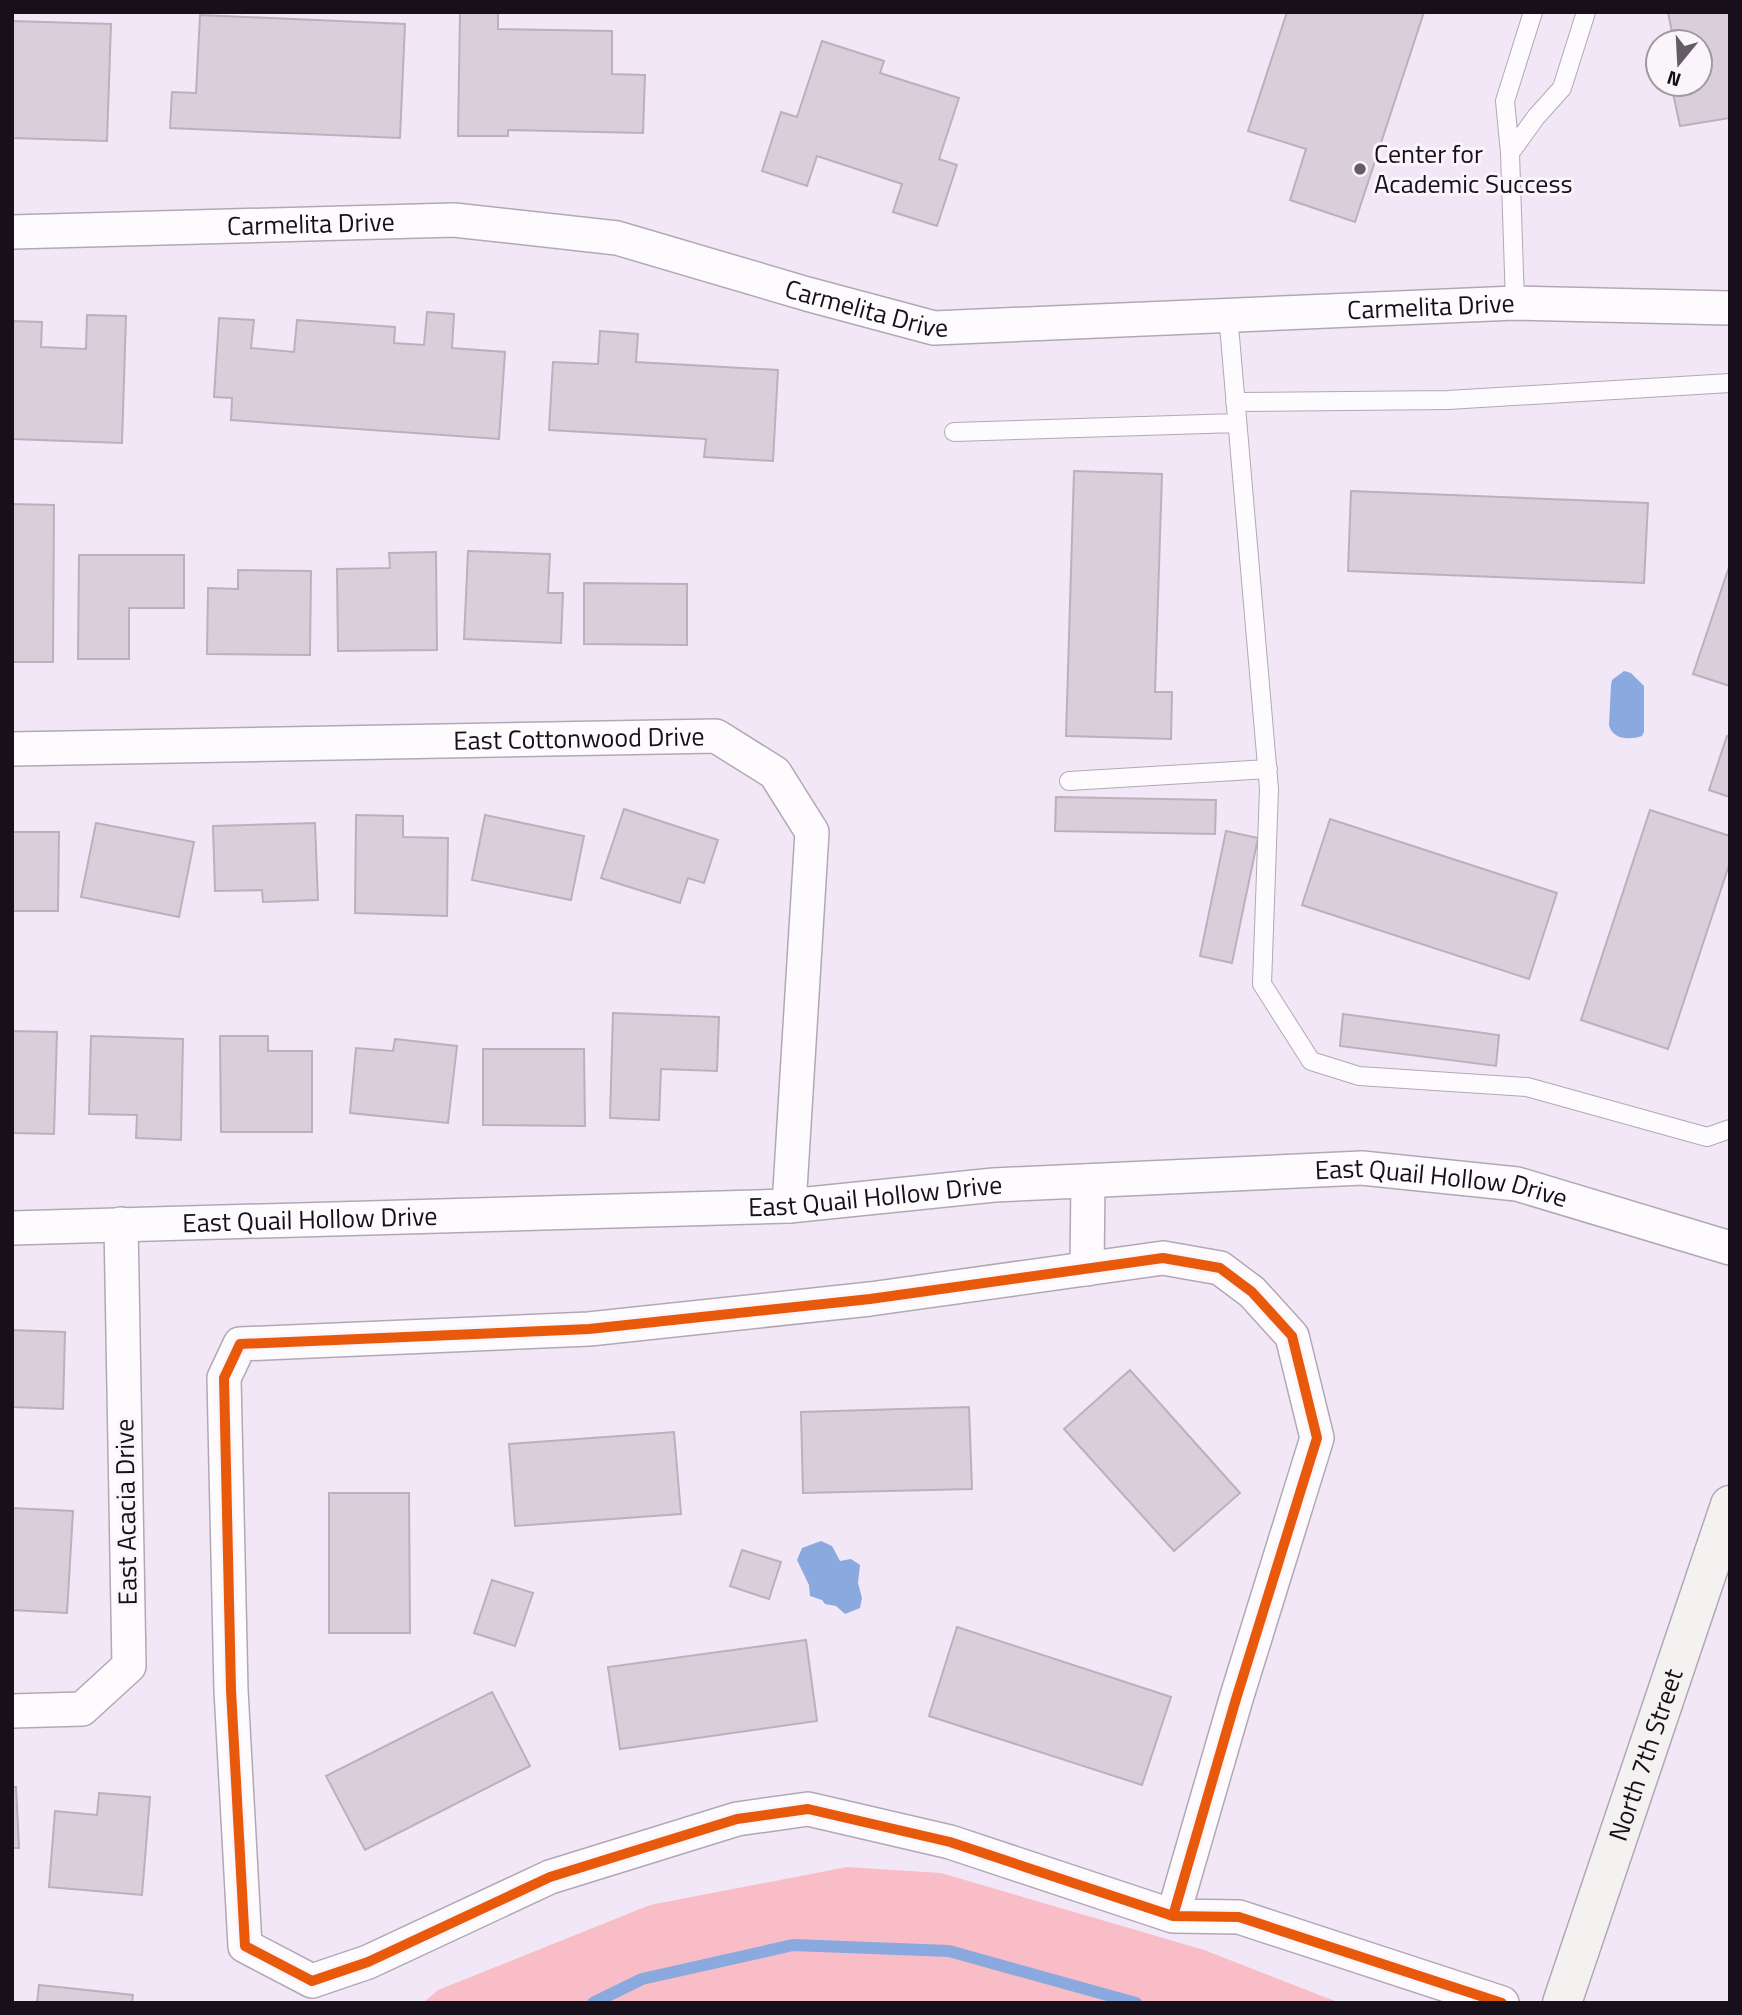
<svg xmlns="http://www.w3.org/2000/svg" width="1742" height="2015" font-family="'Titillium Web',sans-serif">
<rect width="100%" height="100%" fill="#f2e7f6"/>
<path fill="#f8bdc7" d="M847,1867L941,1873L1204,1950L1340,2003H423L438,1990L650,1905Z"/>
<path fill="#8aa9de" d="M1624,671L1631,673L1644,686V732L1642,736C1629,740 1613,740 1609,725L1611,685L1612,680Z
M821,1541L832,1546L840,1561L851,1559L860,1565L858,1583L862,1598L860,1608L845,1614L836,1606L825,1604L822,1600L810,1596L809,1585L797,1560L802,1548Z"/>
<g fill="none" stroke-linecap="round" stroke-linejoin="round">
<path stroke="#8aa9de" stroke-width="12" d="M593,2003L642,1979L793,1945L949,1951L1136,2003"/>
</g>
<path fill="#daceda" stroke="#bbb0bb" stroke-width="2" d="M460,12L498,13V29L612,31V74L645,75L643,133L508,130V136H458Z
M1287,12H1424L1355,222L1290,200L1306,149L1248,131Z
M1668,12H1730V118L1680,126L1671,84H1700V42H1674Z
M200,15L405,24L400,138L170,128L172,92L196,93Z
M12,21L111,24L107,141L12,138Z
M822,41L884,61L880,73L959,98L939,159L957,165L937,226L893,212L902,184L817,156L807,186L762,171L781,112L797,117Z
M427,312L454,314L452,348L505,352L499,439L231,420L232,398L214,397L219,318L254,320L251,348L294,352L297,320L395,327L394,343L424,345Z
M87,315L126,316L122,443L12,439V321L42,322L41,347L86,349Z
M600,331L638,334L636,362L778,370L773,461L704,457L706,439L549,430L553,362L598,364Z
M1074,471L1162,474L1155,692H1172L1171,739L1066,736Z
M1351,491L1648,503L1644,583L1348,571Z
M12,504L54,505L53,662H12Z
M468,551L550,554L548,593H563L561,643L464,639Z
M436,552L437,650L338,651L337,569L390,568L389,553Z
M79,555H184V608H129V659H78Z
M1730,564V686L1693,674Z
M238,570L311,571L310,655L207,654L208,588L238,589Z
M584,583L687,584V645L584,644Z
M1727,736L1730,737V797L1709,790Z
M1056,797L1216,800L1215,834L1055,831Z
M624,809L718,840L704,883L688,878L680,903L601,878Z
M1650,810L1730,836V862L1668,1049L1581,1020Z
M356,815L403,816V837L448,838L447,916L355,913Z
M485,815L584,836L571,900L472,880Z
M1330,819L1557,893L1529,979L1302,905Z
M96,823L194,842L179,917L81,897Z
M315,823L318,900L263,902L262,890L215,891L213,826Z
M1226,831L1258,838L1232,963L1200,956Z
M12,832H59L58,911H12Z
M613,1013L719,1017L717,1071L661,1069L659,1120L610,1118Z
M1343,1014L1499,1035L1496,1066L1340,1046Z
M12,1031L57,1032L54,1134L12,1133Z
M91,1036L183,1039L181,1140L136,1138L137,1115L89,1114Z
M220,1036H268V1051H312V1132H221Z
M395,1039L457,1046L448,1123L350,1113L356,1048L393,1051Z
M483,1049H584L585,1126L483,1125Z
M12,1330L65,1332L63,1409L12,1407Z
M1130,1370L1240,1493L1174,1551L1064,1429Z
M969,1407L972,1489L803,1493L801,1412Z
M674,1432L681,1514L515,1526L509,1444Z
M329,1493H409L410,1633H329Z
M12,1508L73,1511L67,1613L12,1610Z
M742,1550L781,1562L769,1599L730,1586Z
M492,1580L533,1593L515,1646L474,1633Z
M957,1627L1171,1697L1142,1785L929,1716Z
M806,1640L817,1721L620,1749L608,1667Z
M492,1692L530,1766L365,1850L326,1776Z
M12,1787H16L19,1848H12Z
M99,1793L150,1797L142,1895L49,1887L55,1811L97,1815Z
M39,1985L133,1995L132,2003H37Z"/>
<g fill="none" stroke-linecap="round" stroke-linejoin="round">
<g stroke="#b2a8b5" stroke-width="20">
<path id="lane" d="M1510,153L1536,117L1562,88L1586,12
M1515,303L1510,153L1505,101L1533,12
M1228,314L1269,789L1262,984L1311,1061L1359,1076L1527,1087L1707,1137L1730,1129
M1235,402L1448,400L1730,383
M954,432L1237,423
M1069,781L1268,769"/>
</g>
<g stroke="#b2a8b5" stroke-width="36">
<g id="street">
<path id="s1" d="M12,232L454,220L617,238L807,294L934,328L1515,303L1730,308"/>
<path id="s2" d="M12,749L716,736L775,773L812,832L789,1206"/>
<path id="s3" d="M12,1228L789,1206L994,1185L1362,1168L1517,1184L1730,1248"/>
<path d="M1087,1269L1088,1181"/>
<path d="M12,1711L82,1709L129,1666L121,1224"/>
<path d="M1173,1916L1236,1699L1317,1438L1292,1336L1252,1292L1220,1268L1163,1258L870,1299L589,1329L240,1344L224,1378L231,1690L245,1946L312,1981L368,1962L550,1877L737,1819L808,1809L950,1842L1173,1916L1239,1917L1502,2003"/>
</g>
</g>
<g stroke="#b2a8b5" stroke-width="41">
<g id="secondary">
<path id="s4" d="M1562,2003L1730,1505"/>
</g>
</g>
<use href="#lane" stroke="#fdfbfe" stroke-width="18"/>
<use href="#street" stroke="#fdfbfe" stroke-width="33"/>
<use href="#secondary" stroke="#f4f1f1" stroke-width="38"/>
<g stroke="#f9f5fb" stroke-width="15">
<path id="cycleway" d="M1173,1916L1236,1699L1317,1438L1292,1336L1252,1292L1220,1268L1163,1258L870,1299L589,1329L240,1344L224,1378L231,1690L245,1946L312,1981L368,1962L550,1877L737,1819L808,1809L950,1842L1173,1916L1239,1917L1502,2003"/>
</g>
<use href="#cycleway" stroke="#e8590c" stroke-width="10"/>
</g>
<circle fill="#645b67" stroke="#f9f5fb" stroke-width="2.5" cx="1360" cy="169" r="7"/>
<g text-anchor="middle" stroke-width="6" stroke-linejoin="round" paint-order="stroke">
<g font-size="26" fill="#170f1a" stroke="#f9f5fb" text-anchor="start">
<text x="1374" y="163">Center for<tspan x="1374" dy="30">Academic Success</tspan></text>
</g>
<g font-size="26" fill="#170f1a" stroke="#f9f5fb">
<text dy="9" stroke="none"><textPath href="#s1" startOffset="299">Carmelita Drive</textPath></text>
<text dy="9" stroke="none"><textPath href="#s1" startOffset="866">Carmelita Drive</textPath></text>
<text dy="9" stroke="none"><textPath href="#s1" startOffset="1433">Carmelita Drive</textPath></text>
<text dy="9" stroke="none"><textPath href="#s2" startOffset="567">East Cottonwood Drive</textPath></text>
<text dy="9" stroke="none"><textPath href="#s3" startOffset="1432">East Quail Hollow Drive</textPath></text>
<text dy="9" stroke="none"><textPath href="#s3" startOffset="864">East Quail Hollow Drive</textPath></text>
<text dy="9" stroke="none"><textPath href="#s3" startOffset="298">East Quail Hollow Drive</textPath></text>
<text transform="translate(126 1512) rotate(-91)" y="9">East Acacia Drive</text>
<text dy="9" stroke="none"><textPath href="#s4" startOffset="262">North 7th Street</textPath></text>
</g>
</g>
<rect width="1742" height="2015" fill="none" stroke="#170f1a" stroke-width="28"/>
<g transform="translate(1679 63) rotate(198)"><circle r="33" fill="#f9f5fb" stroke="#9f99a1" stroke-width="2"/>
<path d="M0-5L12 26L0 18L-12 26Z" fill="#645b67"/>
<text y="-10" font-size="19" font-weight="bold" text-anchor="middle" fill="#170f1a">N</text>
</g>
</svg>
